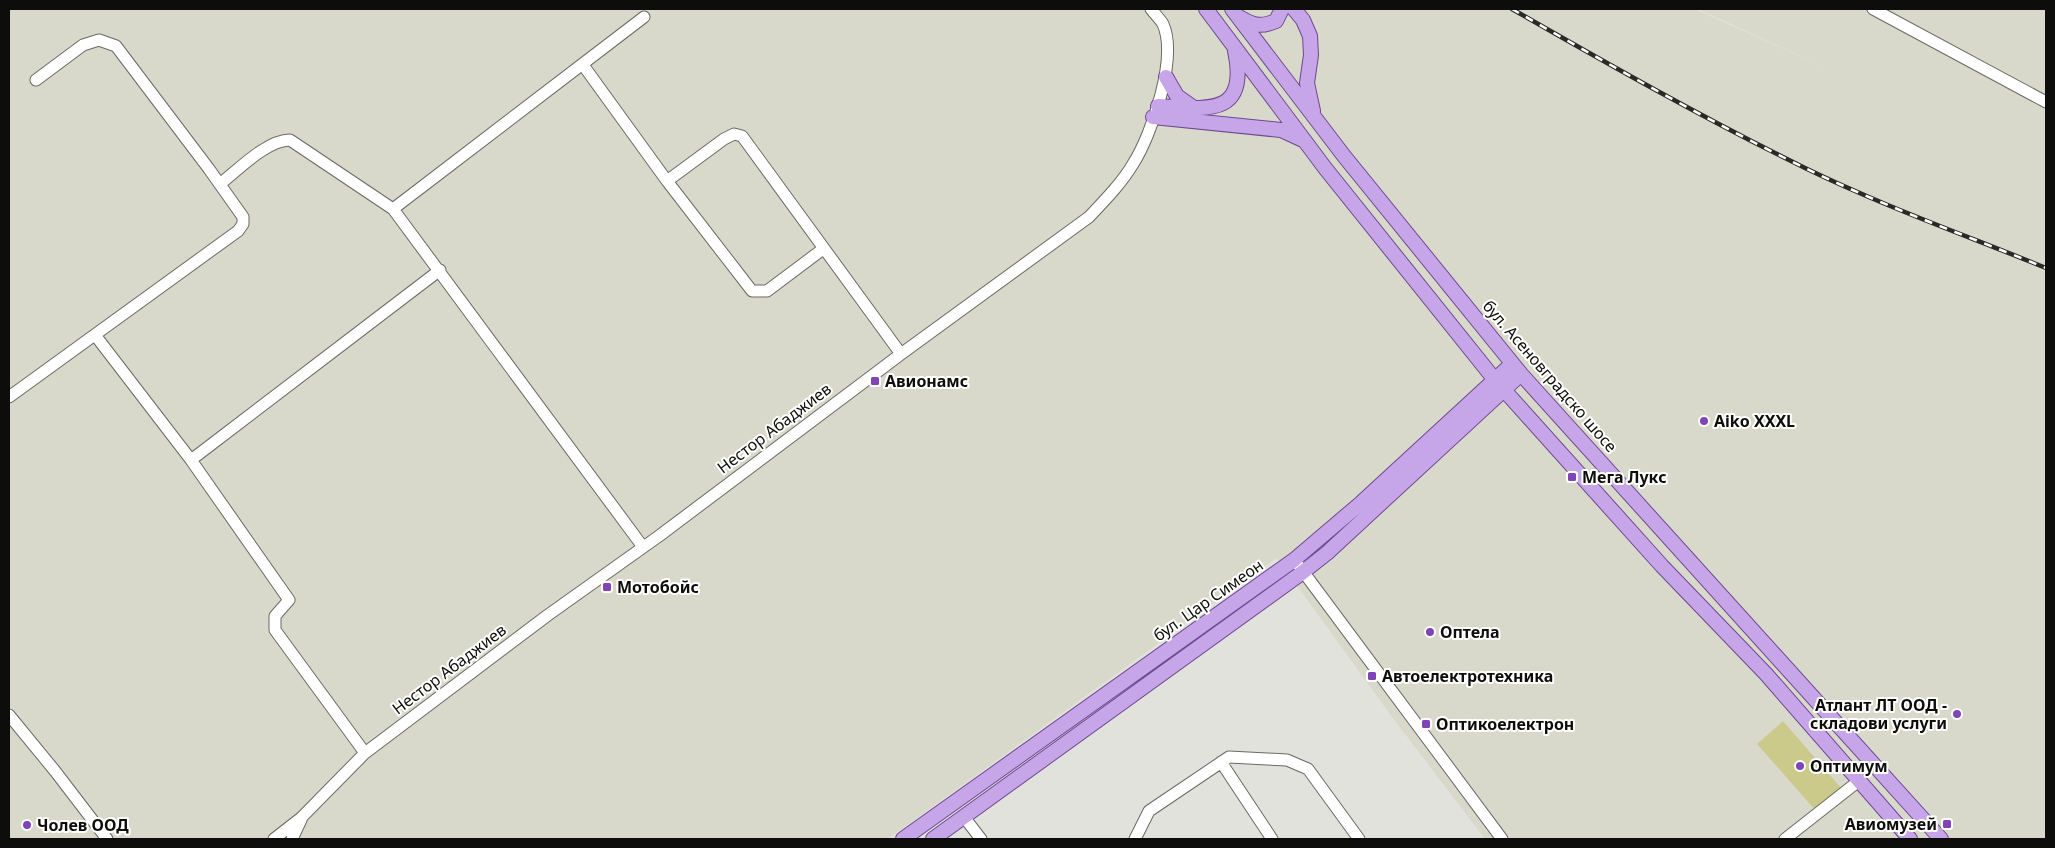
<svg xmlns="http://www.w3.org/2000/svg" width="2055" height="848" font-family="'Noto Sans',sans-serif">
<rect width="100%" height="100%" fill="#e2e2dc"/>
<path fill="#d9d9cb" d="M9,9H1695L1833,71L1698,9H2046V839H1485L1389,713L1277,558L888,839H9Z"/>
<path fill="#ccca8b" d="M1783,721L1842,789L1816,811L1757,744Z"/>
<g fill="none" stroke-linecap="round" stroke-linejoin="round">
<g stroke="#696a64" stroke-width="13">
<path id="minor" d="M1873,9L2046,102
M583,65L667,181L752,291H767L823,249
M667,181L724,139L734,134L742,136L901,354
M220,184C239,169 267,140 290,140L393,209L643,547
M393,209L644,17
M95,335L191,460L289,600L275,616V630L365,753
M9,397L238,231L243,224V217L209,169L116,46L99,40L83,45L36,80
M191,460L440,270
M1299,566L1502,839
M9,715L55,771L107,839
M1221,762L1272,839
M964,817L981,839
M274,839L301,818L365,753L548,615L659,536L901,354L1089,217C1105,200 1121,184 1133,164C1152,134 1178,58 1163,24C1160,19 1154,13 1151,9
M292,839L301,820
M1135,839L1149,811L1229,757L1287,760L1308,769L1359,839
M1785,839L1860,780"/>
</g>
<g stroke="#6d4991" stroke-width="16">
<path id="major" d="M1206,9L1325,168L1495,380L1662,566L1766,674L1910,839
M1232,9L1344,156L1521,374L1941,839
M1294,9L1303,20L1310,36L1311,55L1307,83L1313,111
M1241,18C1254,26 1262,27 1276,21L1282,9
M1166,77L1177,96L1194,108
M1158,106C1207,109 1249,117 1235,51
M1153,117L1281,130L1305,141
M903,839L1294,560L1361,503L1512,364
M933,839L1303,572L1327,553L1521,374"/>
</g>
<use href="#minor" stroke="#fff" stroke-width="11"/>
<use href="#major" stroke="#c6a6e8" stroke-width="14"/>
<g stroke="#292926" stroke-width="4.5">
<path id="rail" d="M1512,9C1608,64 1705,119 1805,168C1883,206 1965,235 2046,268"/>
</g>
<use href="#rail" stroke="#fffffe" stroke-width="2.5" stroke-dasharray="8" stroke-linecap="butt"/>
</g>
<g fill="#8043b8" stroke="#fffffe" stroke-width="2">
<rect x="870" y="376" width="10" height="10" rx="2.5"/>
<circle cx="1704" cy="421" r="5"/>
<rect x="1567" y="472" width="10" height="10" rx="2.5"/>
<rect x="602" y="582" width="10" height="10" rx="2.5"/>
<circle cx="1430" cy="632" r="5"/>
<rect x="1367" y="671" width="10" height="10" rx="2.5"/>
<circle cx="1957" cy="714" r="5"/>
<rect x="1421" y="719" width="10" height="10" rx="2.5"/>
<circle cx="1800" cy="766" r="5"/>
<rect x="1942" y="819" width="10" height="10" rx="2.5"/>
<circle cx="27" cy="825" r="5"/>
</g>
<g text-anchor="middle" stroke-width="4" stroke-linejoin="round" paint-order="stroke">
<g font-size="16" fill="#0d0d0b" stroke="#fffffe">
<text transform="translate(1550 376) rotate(49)" y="6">бул. Асеновградско шосе</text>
<text transform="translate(774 428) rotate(-37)" y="6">Нестор Абаджиев</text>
<text transform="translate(1208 600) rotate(-35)" y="6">бул. Цар Симеон</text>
<text transform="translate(449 669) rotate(-37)" y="6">Нестор Абаджиев</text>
</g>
<g font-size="16" font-weight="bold" fill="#0d0d0b" stroke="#fffffe" text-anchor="start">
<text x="885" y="387">Авионамс</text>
<text x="1714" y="427">Aiko XXXL</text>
<text x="1582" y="483">Мега Лукс</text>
<text x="617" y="593">Мотобойс</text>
<text x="1440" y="638">Оптела</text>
<text x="1382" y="682">Автоелектротехника</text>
<text x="1947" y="711" text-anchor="end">Атлант ЛТ ООД -<tspan x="1947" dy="18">складови услуги</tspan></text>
<text x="1436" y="730">Оптикоелектрон</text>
<text x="1810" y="772">Оптимум</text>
<text x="1937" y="830" text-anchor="end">Авиомузей</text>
<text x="37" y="831">Чолев ООД</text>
</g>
</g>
<rect width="2055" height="848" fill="none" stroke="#0d0d0b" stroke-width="20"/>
</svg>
